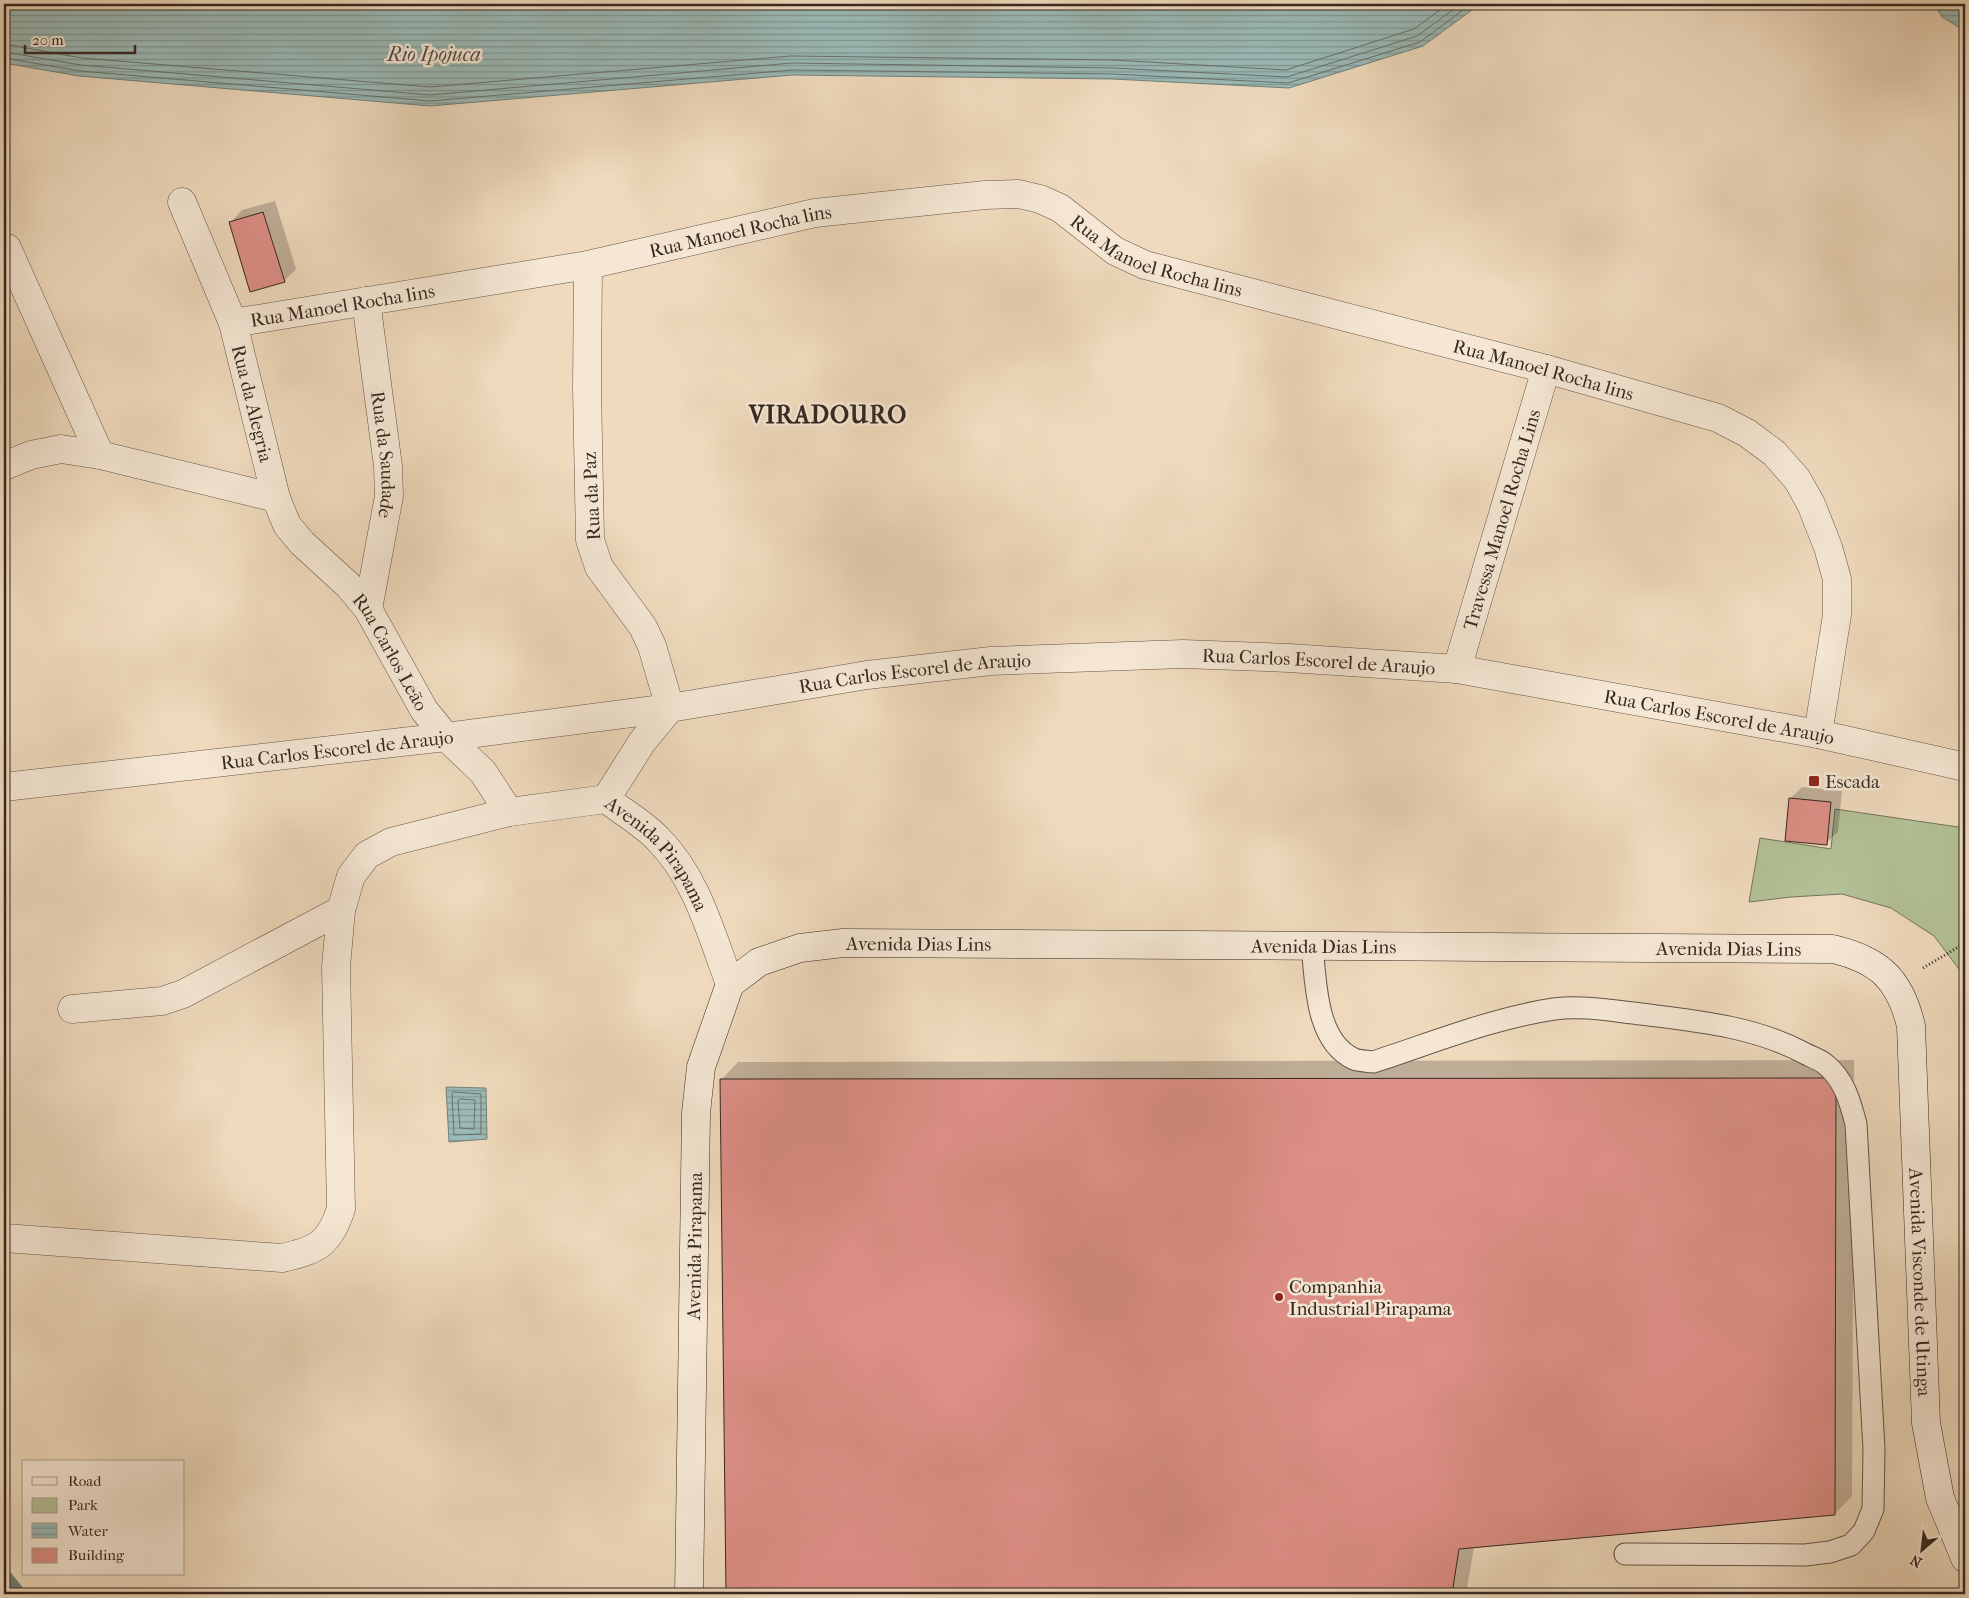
<svg xmlns="http://www.w3.org/2000/svg" width="1969" height="1598" font-family="'IM FELL French Canon',serif">
<defs>
<pattern id="water-rules" width="6" height="5" patternUnits="userSpaceOnUse" patternTransform="scale(1.25)"><rect width="6" height="5" fill="#9bbab7"/><path d="M0 2.5h6" fill="none" stroke="#7f9794"/></pattern>
</defs>
<rect width="100%" height="100%" fill="#efdabd"/>
<filter id="stains"><feTurbulence type="fractalNoise" baseFrequency=".004" numOctaves="4"/><feColorMatrix values="0 0 0 0 .2 0 0 0 0 .09 0 0 0 0 .02 0 0 0 .5 -.17"/></filter>
<radialGradient id="worn" r=".72"><stop offset=".6" stop-color="#630" stop-opacity="0"/><stop offset="1" stop-color="#630" stop-opacity=".3"/></radialGradient>
<path fill="#b3c196" stroke="#74745c" d="M1835,809L1965,828V977L1934,936L1891,908L1842,894L1791,897L1749,902L1760,838L1831,849Z"/>
<path fill="url(#water-rules)" stroke="#73807b" d="M4,4H1480L1423,46L1289,88L1112,79L792,75L430,106L79,76L4,63Z
M1934,4H1965V31L1942,17Z
M446,1087L486,1088L487,1139L449,1142Z"/>
<path fill="#0003" d="M275,201L296,269L284,281L231,222L242,210Z
M1802,787L1842,791L1838,832L1826,843L1790,799Z
M1854,1060L1852,1496L1835,1514L1474,1547L1466,1594H727L721,1080L738,1062Z"/>
<g fill="none" stroke-linecap="round" stroke-linejoin="round">
<path stroke="#68716c" stroke-width="1" d="M4,44L82,58L430,87L791,56L1113,60L1286,70L1414,29L1448,4
M4,52L81,65L430,95L792,63L1113,68L1287,77L1417,36L1461,4
M4,58L80,71L430,101L792,70L1112,74L1288,83L1420,42L1471,4
M454,1092L481,1094V1134L454,1135L452,1095Z
M461,1099L475,1100L474,1129L460,1128L458,1101Z"/>
<path stroke="#73807b" stroke-width="11" d="M4,1573L21,1594"/>
</g>
<path fill="#dd8f86" stroke="#362822" d="M263,212L285,282L250,292L229,222Z
M1789,798L1831,802L1827,845L1785,841Z
M1836,1078L1835,1515L1459,1549L1452,1594H726L720,1079Z"/>
<g fill="none" stroke-linecap="round" stroke-linejoin="round">
<g stroke="#645449" stroke-width="23">
<path id="lane" d="M1312,946C1316,981 1315,1041 1354,1059C1359,1061 1367,1061 1373,1062C1432,1043 1493,1018 1554,1009C1583,1005 1613,1011 1641,1014C1696,1021 1752,1026 1802,1052C1809,1056 1819,1059 1825,1064C1844,1079 1850,1101 1856,1124L1874,1449L1873,1509L1864,1531L1851,1545L1830,1552L1805,1555L1625,1554"/>
</g>
<g stroke="#645449" stroke-width="29">
<g id="street">
<path id="s1" d="M182,202L233,323L276,498L287,525L302,543L349,586L368,609L424,710L446,737L483,772L509,812"/>
<path d="M7,248L100,455"/>
<path id="s2" d="M366,301L388,466L389,496L368,609"/>
<path id="s3" d="M233,323L588,265L815,213L985,195L1019,194L1040,199L1060,208L1115,251L1145,265L1546,369L1718,418L1747,433L1774,453L1797,479L1811,504L1828,547L1837,579V615L1818,734"/>
<path d="M4,466L31,455L61,449L100,455L276,498"/>
<path id="s4" d="M1457,669L1546,369"/>
<path id="s5" d="M4,787L446,737L670,708L652,646L643,627L599,567L590,540L587,388L588,265"/>
<path id="s6" d="M606,799L642,742L670,708L867,675L991,661L1183,654L1289,658L1457,669L1818,734L1961,766"/>
<path d="M72,1009L162,1001L183,994L341,910"/>
<path id="s7" d="M4,1238L282,1258C317,1250 329,1245 341,1209L336,967L341,910L351,876L367,855L391,842L509,812L606,799C623,812 644,824 658,839C697,878 711,934 730,984"/>
</g>
</g>
<g stroke="#362822" stroke-width="29">
<g id="secondary">
<path id="s8" d="M689,1594L696,1113L701,1067L730,984L759,962L800,948L843,943L1833,949C1879,960 1900,979 1911,1026L1926,1423L1940,1498L1965,1558"/>
</g>
</g>
<path stroke="#362822" stroke-width="3" stroke-dasharray="1 2.5" stroke-linecap="butt" d="M1923,968L1965,943"/>
<use href="#lane" stroke="#f5e7d4" stroke-width="21"/>
<use href="#street" stroke="#f5e7d4" stroke-width="28"/>
<use href="#secondary" stroke="#f5e7d4" stroke-width="28"/>
</g>
<g fill="#8f2418" stroke="#f5e7d4" stroke-width="2">
<rect x="1808" y="775" width="12" height="12" rx="2.5"/>
<circle cx="1279" cy="1297" r="5"/>
</g>
<g text-anchor="middle" stroke-width="5" stroke-linejoin="round" paint-order="stroke">
<g font-size="19" fill="#362822" stroke="#f5e7d4">
<text dy="7" stroke="none"><textPath href="#s3" startOffset="516">Rua Manoel Rocha lins</textPath></text>
<text dy="7" stroke="none"><textPath href="#s3" startOffset="951">Rua Manoel Rocha lins</textPath></text>
<text dy="7" stroke="none"><textPath href="#s3" startOffset="111">Rua Manoel Rocha lins</textPath></text>
<text dy="7" stroke="none"><textPath href="#s3" startOffset="1356">Rua Manoel Rocha lins</textPath></text>
<text dy="7" stroke="none"><textPath href="#s1" startOffset="214">Rua da Alegria</textPath></text>
<text dy="7" stroke="none"><textPath href="#s2" startOffset="155">Rua da Saudade</textPath></text>
<text transform="translate(591 496) rotate(-93)" y="7">Rua da Paz</text>
<text dy="7" stroke="none"><textPath href="#s4" startOffset="156">Travessa Manoel Rocha Lins</textPath></text>
<text dy="7" stroke="none"><textPath href="#s1" startOffset="506">Rua Carlos Leão</textPath></text>
<text dy="7" stroke="none"><textPath href="#s6" startOffset="764">Rua Carlos Escorel de Araujo</textPath></text>
<text dy="7" stroke="none"><textPath href="#s6" startOffset="359">Rua Carlos Escorel de Araujo</textPath></text>
<text dy="7" stroke="none"><textPath href="#s6" startOffset="1169">Rua Carlos Escorel de Araujo</textPath></text>
<text dy="7" stroke="none"><textPath href="#s5" startOffset="335">Rua Carlos Escorel de Araujo</textPath></text>
<text dy="7" stroke="none"><textPath href="#s7" startOffset="1045">Avenida Pirapama</textPath></text>
<text dy="7" stroke="none"><textPath href="#s8" startOffset="814">Avenida Dias Lins</textPath></text>
<text dy="7" stroke="none"><textPath href="#s8" startOffset="1219">Avenida Dias Lins</textPath></text>
<text dy="7" stroke="none"><textPath href="#s8" startOffset="1624">Avenida Dias Lins</textPath></text>
<text dy="7" stroke="none"><textPath href="#s8" startOffset="348">Avenida Pirapama</textPath></text>
<text dy="7" stroke="none"><textPath href="#s8" startOffset="2102">Avenida Visconde de Utinga</textPath></text>
</g>
<g font-size="19" fill="#362822" stroke="#f5e7d4" text-anchor="start">
<text x="1825" y="788">Escada</text>
<text x="1289" y="1293">Companhia<tspan x="1289" dy="22">Industrial Pirapama</tspan></text>
</g>
<g font-size="20" font-style="italic" fill="#4f4c47" stroke="#f5e7d4">
<text x="434" y="61">Rio Ipojuca</text>
</g>
<g font-size="24" font-weight="bold" letter-spacing="1" fill="#362822" stroke="#f5e7d4">
<text x="828" y="423">VIRADOURO</text>
</g>
</g>
<rect width="1969" height="1598" fill="none" stroke="#efdabd" stroke-width="20"/>
<rect x="5" y="5" width="1959" height="1588" fill="none" stroke="#362822" stroke-width="2.5"/>
<rect x="10" y="10" width="1949" height="1578" fill="none" stroke="#362822"/>
<rect x="22" y="1460" width="162" height="115" fill="#f5e7d4" stroke="#a99b8d"/>
<rect x="32" y="1477" width="25" height="8" fill="#f5e7d4" stroke="#a99b8d"/>
<text x="68" y="1486" font-size="15" fill="#362822">Road</text>
<rect x="32" y="1498" width="25" height="15" fill="#b3c196" stroke="#a99b8d"/>
<text x="68" y="1510" font-size="15" fill="#362822">Park</text>
<rect x="32" y="1523" width="25" height="15" fill="url(#water-rules)" stroke="#a99b8d"/>
<text x="68" y="1536" font-size="15" fill="#362822">Water</text>
<rect x="32" y="1548" width="25" height="15" fill="#dd8f86" stroke="#a99b8d"/>
<text x="68" y="1560" font-size="15" fill="#362822">Building</text>
<g transform="translate(1922 1550) rotate(208)" stroke="#f5e7d4" stroke-width="4" paint-order="stroke">
<path d="M0-4L9 19L0 12L-9 19Z" fill="#362822"/>
<text y="-8" font-size="14" font-weight="bold" text-anchor="middle" fill="#362822">N</text>
</g>
<path d="M25 45v8h110v-8" fill="none" stroke="#362822" stroke-width="2.5"/>
<text x="32" y="45" font-size="15" fill="#362822" stroke="#f5e7d4" stroke-width="4" paint-order="stroke">20 m</text>
<rect width="100%" height="100%" filter="url(#stains)"/>
<rect width="100%" height="100%" fill="url(#worn)"/>
</svg>
